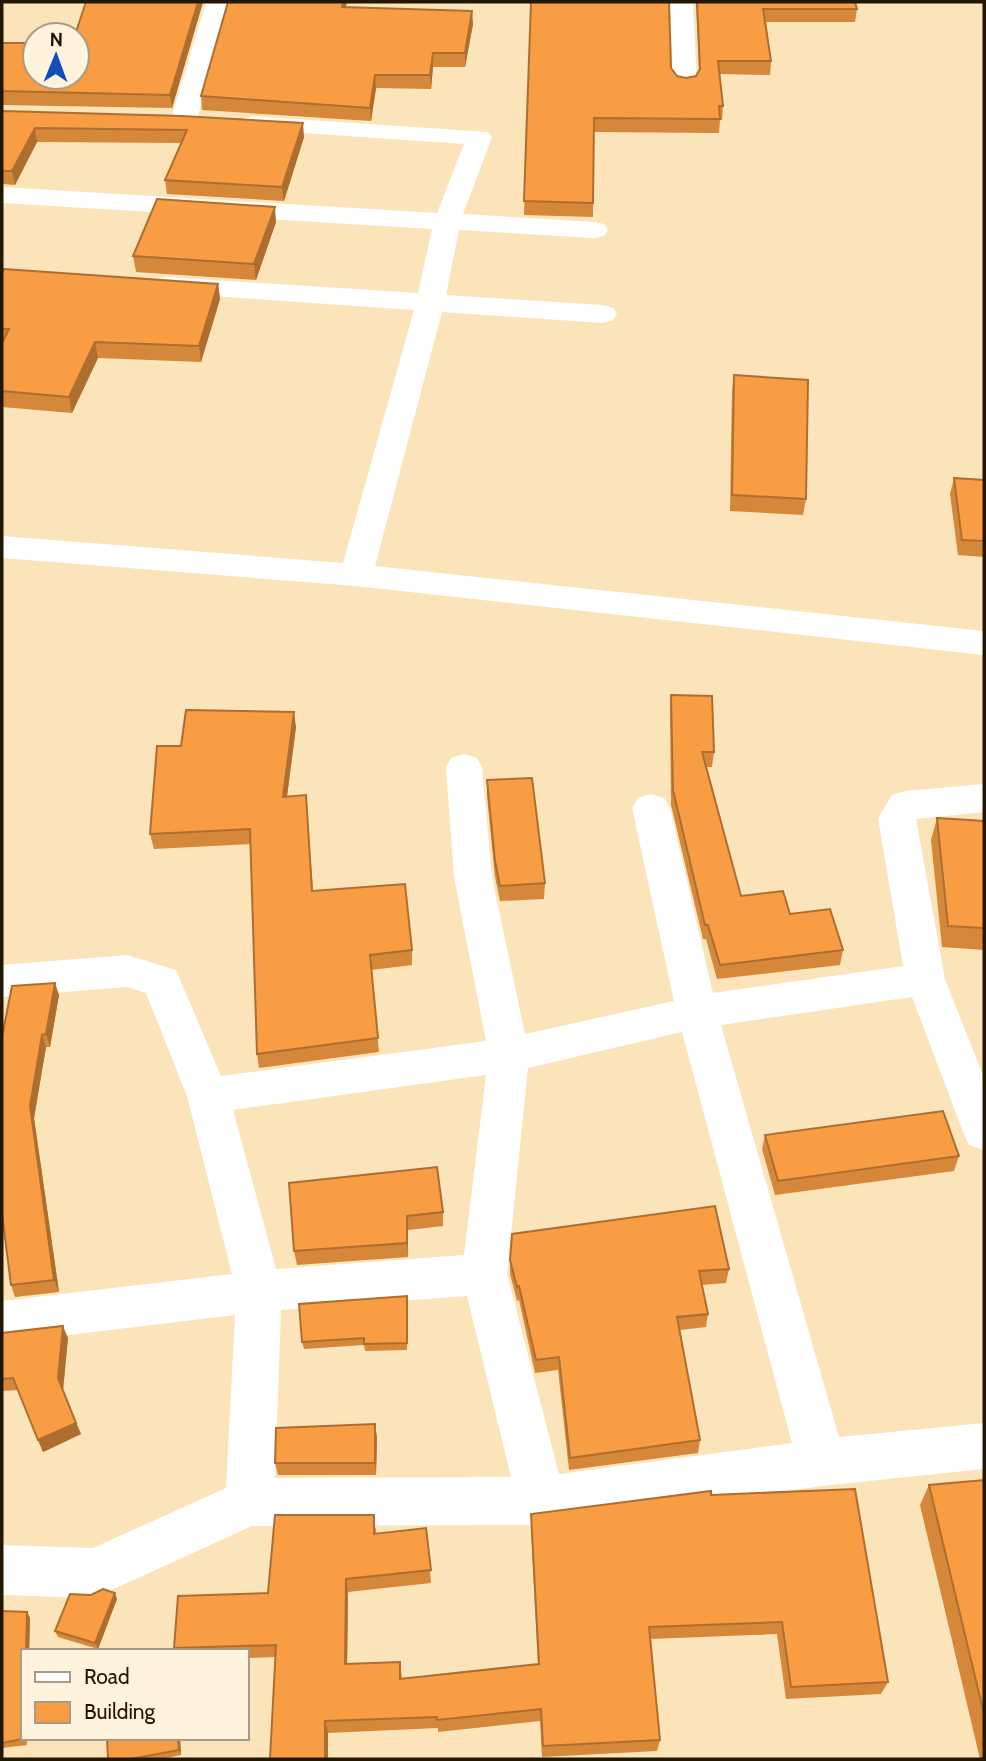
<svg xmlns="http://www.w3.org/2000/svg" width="986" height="1761" font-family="Cabin,sans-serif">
<rect width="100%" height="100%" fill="#fce4ba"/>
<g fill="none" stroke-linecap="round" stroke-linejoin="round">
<path fill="#fff" fill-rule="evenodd" d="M206,2H230L197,119L193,124L184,127L175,124L171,119Z
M670,2H693L697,82L694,87L685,89L676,87L673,82Z
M252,116L488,132L492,137L463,214L594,222L604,224L608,230L604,236L594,238L459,230L446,295L603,305L613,308L617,314L613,320L603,323L442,312L375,566L984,631V655L356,586L2,558V536L343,563L414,310L168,293L158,291L154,285L158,279L168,277L418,293L432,229L2,203V187L437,213L464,144L243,129L239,124L243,119Z
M464,754L477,758L482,767L492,877L525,1034L674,1001L632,808L638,798L651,794L664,798L670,808L713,993L903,966L878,818L892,795L905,791L984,784V812L916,819L945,979L984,1078V1150L969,1145L963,1132L912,997L721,1025L839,1437L984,1423V1469L822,1486L541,1525L252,1526L94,1598L2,1595V1545L93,1548L226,1488L235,1315L2,1343V1301L232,1274L187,1096L146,993L127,987L2,997V965L127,955L176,970L221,1076L486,1041L454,877L446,767L451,758ZM682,1032L792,1443L559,1474L507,1274L528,1068ZM486,1075L464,1255L276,1269L233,1110ZM467,1296L511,1477L275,1478L281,1310Z"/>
</g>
<path fill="#d5873a" d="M86,2H203L172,108L2,105V43L77,77Z
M531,2L671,68L677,76L686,78L696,76L699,72L696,2H855L857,9L855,22H766L771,61L770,75L719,74L723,106L722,120H720L719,133L594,132L593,217L524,215Z
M346,7L473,24L465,67H433L431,89L376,88L371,121L202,110L201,96Z
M2,111L304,137L284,201L167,194L165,180L181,143L37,142L15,185L2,184Z
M276,222L256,280L136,272L133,256Z
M2,273L218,284L220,299L201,362L98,358L72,413L2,407Z
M734,375L806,499L803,515L730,511L732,391Z
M954,478L984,480V557L958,555L950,494Z
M671,695L714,752L712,767H706L741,896L790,914L843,950L840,965L717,979L706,939H703L671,805L670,709Z
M296,727L287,796L306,795L313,891L412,950V965L371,970L379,1052L259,1068L257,1054L251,844L154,849L150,834L181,746Z
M487,780L545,883L544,899L500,901L495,877L487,796Z
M937,818L984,821V950L942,947L931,840Z
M59,995L50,1047H46L34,1118L59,1292L15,1297L11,1285L2,1037Z
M765,1135L959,1156L954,1171L775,1195L762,1149Z
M289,1183L443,1212V1226L408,1230V1257L297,1265L294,1251Z
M510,1260L729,1269L726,1283L702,1285L708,1314L706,1327L680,1330L700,1440L698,1453L569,1470L558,1370L535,1373L519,1300L517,1301L510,1274Z
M408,1303L407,1350L365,1351L364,1345L304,1349L302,1342Z
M2,1333L68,1338L63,1390L81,1434L43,1452L18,1390L2,1391Z
M377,1437L376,1475H278L275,1463Z
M984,1480V1759H980L920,1505L929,1485Z
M711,1495L888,1682L881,1694L786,1699L777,1634L651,1639L660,1740L657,1751L542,1757L540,1721L438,1732V1728L328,1733V1759H270L276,1657L247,1658V1651H175L174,1648L376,1528V1534L426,1528L431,1583L348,1592L347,1664L400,1662L402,1678L538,1665L531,1528V1514Z
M117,1599L98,1649L58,1637L55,1631Z
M2,1611L27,1612L30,1618L27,1745L2,1748Z
M107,1738H180L181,1755L161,1759H108Z"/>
<path fill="#ae6e30" d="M198,2H203L172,108L170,95Z
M343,2H347L343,21L342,7Z
M472,11L473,24L465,67V53Z
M433,53V67L431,89L430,75Z
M375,75L376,88L371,121L370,108Z
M303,123L304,137L284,201L282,187Z
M35,128L37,142L15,185L12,171Z
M275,207L276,222L256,280L254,264Z
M218,284L220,299L201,362L199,346Z
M95,342L98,358L72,413L69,397Z
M294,712L296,727L285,812L283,797Z
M55,983L59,995L50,1047L46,1034Z
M42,1035L46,1047L34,1118L59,1292L54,1280L30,1106Z
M407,1216L408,1230V1257L407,1243Z
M63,1326L68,1338L63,1390L58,1378Z
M76,1423L81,1434L43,1452L38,1440Z
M375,1424L377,1437L376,1475L375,1463Z
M346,1579L348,1592L347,1676L345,1664Z
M115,1593L117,1599L98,1649L95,1643Z
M27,1612L30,1618L29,1651H26Z
M325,1721L328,1733V1759H325Z
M178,1738H180L181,1755L179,1750Z"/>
<path fill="#f89d44" stroke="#ae6e30" stroke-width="2" d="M86,2H198L170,95L2,91V43H35V77H77V35H75Z
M228,2H343L342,7L472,11L465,53H433L430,75H375L370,108L201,96Z
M531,2H669L671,68L677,76L686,78L696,76L700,69L697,2H855L857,9H763L771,61H718L723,106H719L720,119L594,118L593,203L524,201Z
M2,111L182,116L303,123L282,187L165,180L187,130L35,128L12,171H2Z
M157,199L275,207L254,264L133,256Z
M4,269L218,284L199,346L95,342L69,397L2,391V343L9,329H2V273Z
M734,375L808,380L806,499L732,495Z
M954,478L984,480V541L962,540Z
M671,695L712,696L714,752H702L741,896L783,891L790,914L830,909L843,950L720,965L708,925H705L673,790Z
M186,710L294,712L283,797L306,795L312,891L405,884L412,950L370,955L378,1038L257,1054L250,829L150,834L157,746H181Z
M532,778L545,883L500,886L495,861L487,780Z
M937,818L984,821V928L948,926Z
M55,983L46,1034L42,1035L30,1106L54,1280L11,1285L2,1214V1037L12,986Z
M943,1111L959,1156L778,1181L765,1135Z
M437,1167L443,1212L407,1216V1243L294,1251L289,1183Z
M715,1206L729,1269L699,1271L708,1314L677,1317L700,1440L570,1458L559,1357L536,1360L519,1286L517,1287L510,1260L512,1234Z
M407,1296V1343L364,1344V1338L302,1342L299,1304Z
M63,1326L58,1378L76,1423L38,1440L13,1378L2,1379V1333Z
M375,1424V1463H275L276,1428Z
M984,1480V1714L929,1485Z
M855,1489L888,1682L791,1687L782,1622L649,1627L660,1740L543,1746L541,1709L437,1720V1717L325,1721V1759H270L276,1645L174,1648L178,1596L268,1593L275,1515H374V1534L426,1528L431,1570L346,1579L345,1664L400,1662V1679L539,1664L531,1514L711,1491V1495Z
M103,1589L115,1593L95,1643L55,1631L70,1594L91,1595Z
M2,1611L27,1612L26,1651H23V1739L2,1743Z
M107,1738H178L179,1750L131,1759H108Z"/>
<rect width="986" height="1761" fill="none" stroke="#221703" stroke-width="7"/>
<rect x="21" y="1649" width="228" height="91" fill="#fff3de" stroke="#a79b86" stroke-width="2"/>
<rect x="35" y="1672" width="35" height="10" fill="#ffffff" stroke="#a79b86" stroke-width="2"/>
<text x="84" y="1684" font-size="21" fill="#221703">Road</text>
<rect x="35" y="1702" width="35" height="21" fill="#f89d44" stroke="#a79b86" stroke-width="2"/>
<text x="84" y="1719" font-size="21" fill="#221703">Building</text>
<g transform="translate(56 56) rotate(1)"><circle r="33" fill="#fff3de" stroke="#a79b86" stroke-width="2"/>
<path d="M0-5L12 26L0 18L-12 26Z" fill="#124eba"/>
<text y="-10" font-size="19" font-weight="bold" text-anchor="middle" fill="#221703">N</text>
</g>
</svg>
